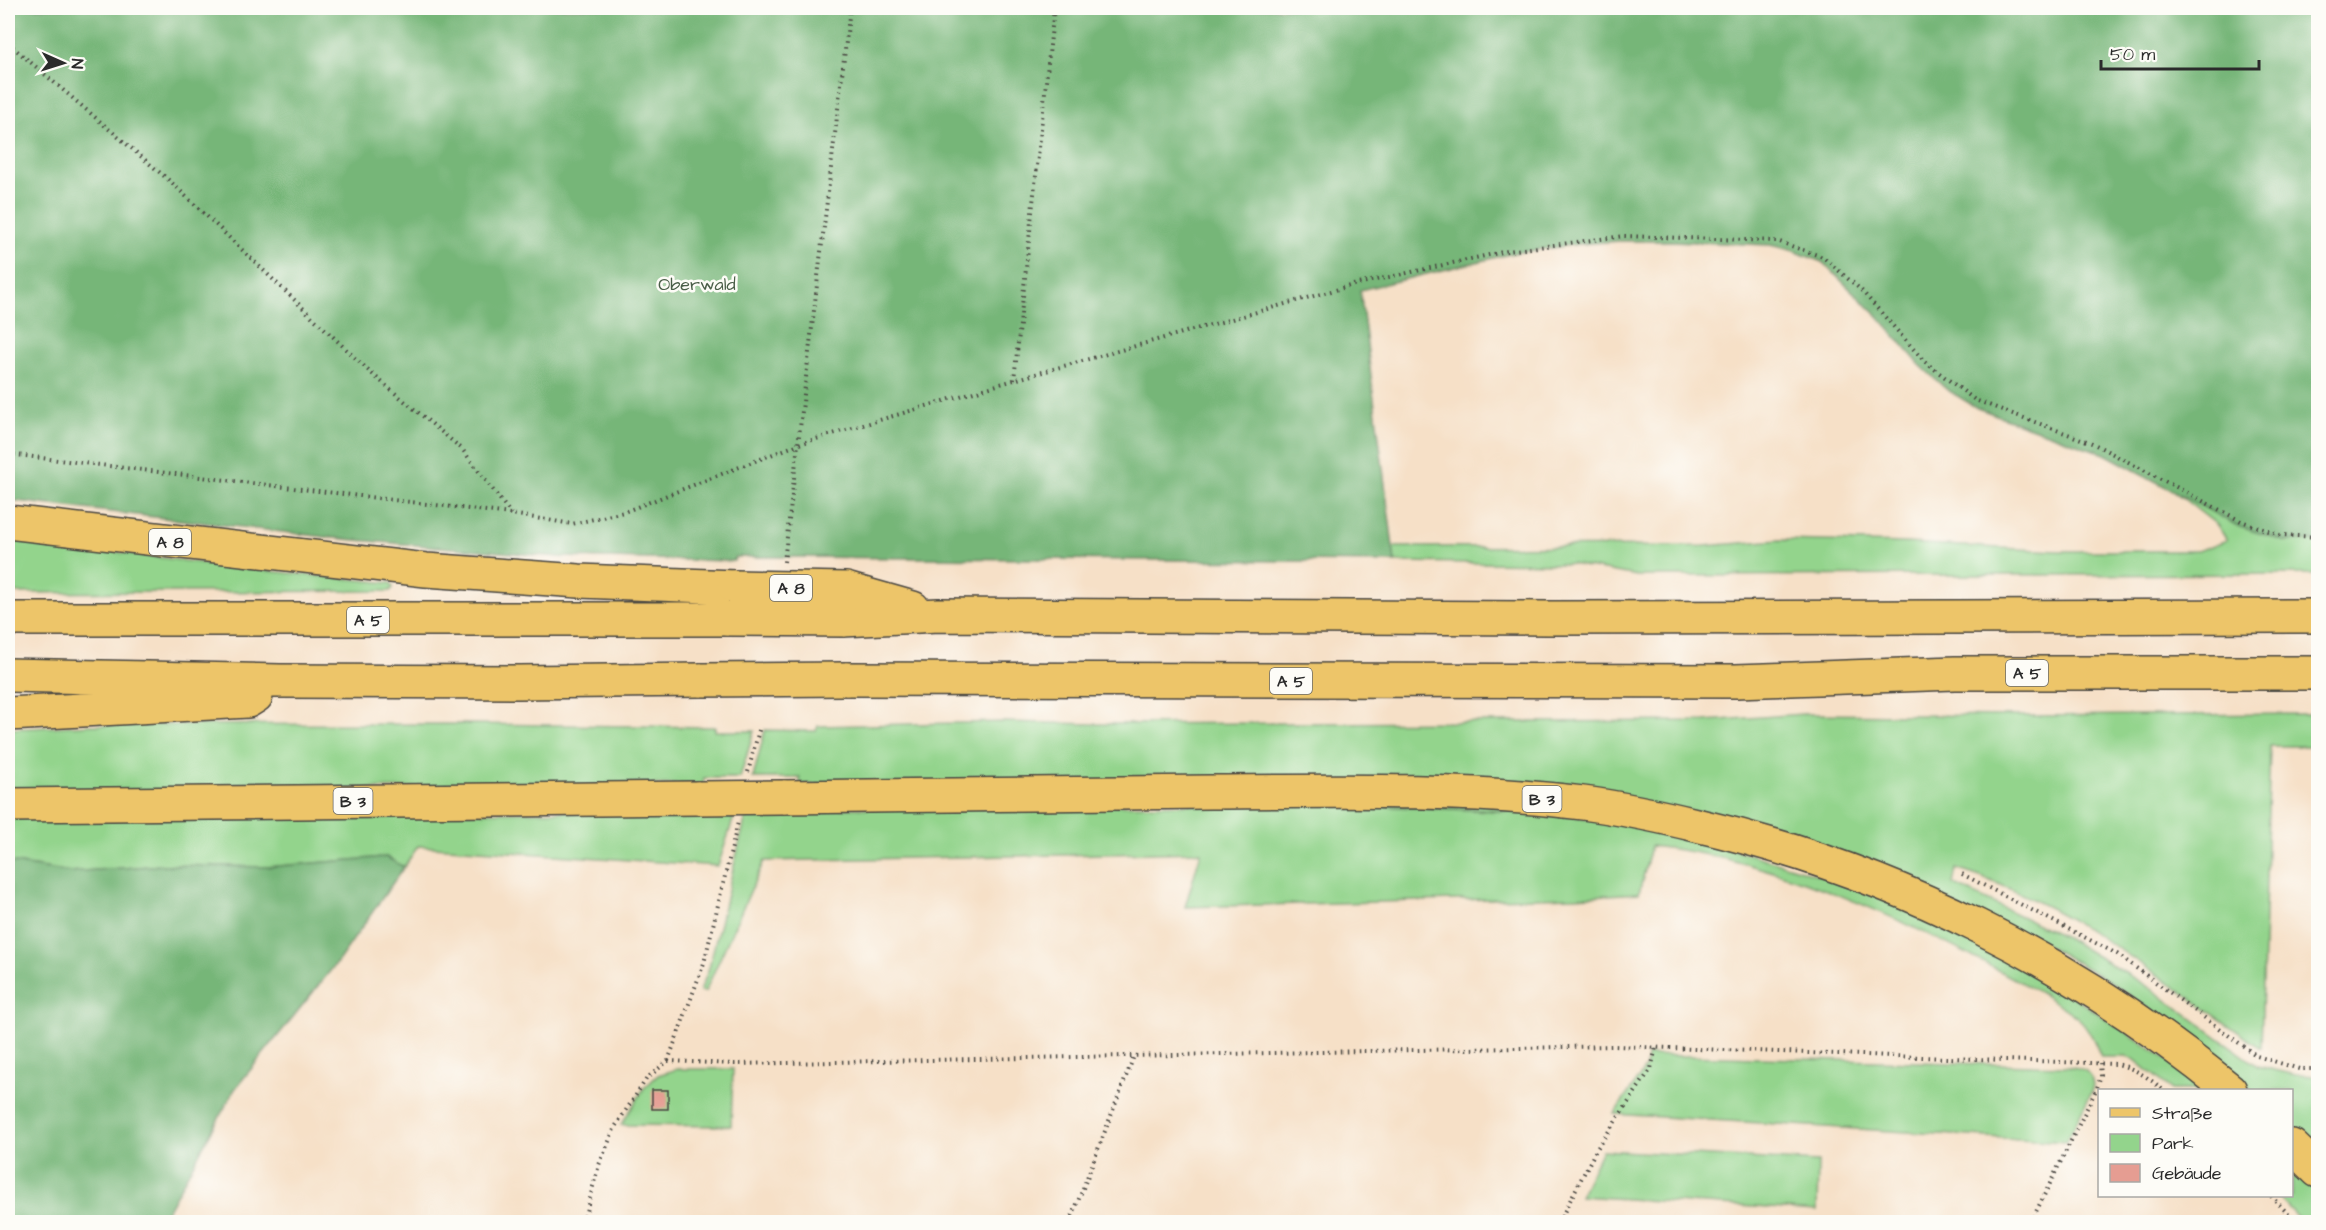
<svg xmlns="http://www.w3.org/2000/svg" width="2326" height="1230" font-family="'Architects Daughter',sans-serif">
<rect width="100%" height="100%" fill="#fdfcf7"/>
<filter id="ink" filterUnits="userSpaceOnUse"><feTurbulence type="fractalNoise" baseFrequency=".0167" numOctaves="2"/><feDisplacementMap in="SourceGraphic" scale="12" xChannelSelector="R" yChannelSelector="G"/><feConvolveMatrix kernelMatrix="1 2 1 2 8 2 1 2 1" color-interpolation-filters="sRGB"/></filter>
<filter id="wash" filterUnits="userSpaceOnUse"><feTurbulence type="fractalNoise" baseFrequency=".008" numOctaves="4" result="noise"/><feDisplacementMap in="SourceGraphic" scale="24" xChannelSelector="R" yChannelSelector="G"/><feGaussianBlur stdDeviation="1.35" result="paint"/><feColorMatrix in="noise" values="0 0 0 0 0 0 0 0 0 0 0 0 0 0 0 0 0 1.4 0 .05"/><feComposite in="paint" operator="in"/></filter>
<g filter="url(#wash)">
<rect width="100%" height="100%" fill="#f6e0c7"/>
<path fill="#93d48c" stroke="#5f805c" stroke-width="1.5" d="M2171,489L2238,526L2284,541H2318V574L1637,576L1571,564L1395,562L1393,547L1704,546L1780,540L1907,543L2057,551H2198L2227,540L2217,525Z
M8,538L249,569L391,583L393,588L390,591L8,593Z
M1803,714L2016,716L2318,714V746H2270L2261,1048C2165,982 2068,902 1956,869L1953,884L2067,938L2150,988L2258,1066L2296,1075L2318,1076V1153L2292,1127V1090H2252L2180,1031L2109,981L2036,939L1728,820L800,784V778H753L765,730L816,731L818,726L1004,722L1097,724L1705,721Z
M464,724L715,727V731H754L740,778H704L703,784L8,794V729L93,725Z
M1310,803L1538,811L1672,831L1865,889L2032,969L2212,1090H2172L2135,1060L2126,1057H2101C2096,1045 2089,1027 2078,1018C2051,997 2018,981 1988,965C1883,909 1769,859 1651,846L1639,893L1574,897L1185,907L1201,852L764,861L705,992L700,991L709,968L746,816H789V809Z
M694,810L695,816L734,817L718,866L418,846L404,867L386,857L267,867L163,865L70,872L8,862V817Z
M1647,1055L2067,1066C2083,1068 2093,1070 2093,1089L2066,1142L1614,1114L1646,1067Z
M677,1069H733L731,1126L621,1125L644,1088L658,1075Z
M1602,1150L1818,1162L1817,1211L1580,1196Z
M2292,1161L2318,1188V1222H2302L2278,1196H2292Z"/>
<path fill="#76b678" stroke="#507052" stroke-width="1.5" d="M8,8H2318V541H2284L2238,526L2105,454L1977,408L1946,389L1920,365L1878,316L1822,262L1791,250L1770,245L1672,241H1619L1580,244L1514,253L1360,290L1395,562L793,557H735L734,561L559,557L343,539L8,500Z
M386,857L404,867L339,960L235,1089L161,1222H8V862L70,872L163,865L267,867Z"/>
<g id="blocks">
<path fill="#e59d92" d="M652,1090H668V1109H652Z"/>
</g>
</g>
<g filter="url(#ink)">
<use href="#blocks" fill-opacity="0" stroke="#494642" stroke-width="1.5"/>
<g fill="none" stroke-linecap="round" stroke-linejoin="round">
<g stroke="#494642" stroke-width="36">
<path id="major" d="M783,797C925,795 1068,794 1210,792C1334,791 1460,788 1583,803C1621,808 1659,816 1696,825C1893,870 2074,962 2230,1090
M8,805L699,798
M2292,1146L2318,1171"/>
</g>
<g stroke="#494642" stroke-width="36">
<path id="highway" d="M8,522L426,570L579,581L735,587
M846,589L913,608
M8,619H728
M843,620L938,615L1548,618L2318,616
M8,675L280,681L519,682L702,680
M845,679L1736,681L1955,673H2318
M8,714L248,701L256,696"/>
</g>
<path stroke="#494642" stroke-width="4" stroke-dasharray="1.5 4.5" stroke-linecap="butt" d="M8,43L171,182L371,373L462,449L511,514
M1014,380L1054,8
M8,454L511,514L572,524L624,512L799,444L1014,380L1353,285L1507,251L1624,236L1777,241L1823,257L1861,290L1925,362L1975,400L2092,443L2241,521L2280,535L2318,537
M784,562L850,8
M748,772L759,730
M1962,874L2117,954L2257,1056L2299,1069H2318
M668,1061L735,1064L1613,1046L2117,1064C2136,1069 2148,1077 2163,1090
M2271,1196L2296,1222
M583,1222L599,1165L615,1127L647,1078L668,1061L704,963L738,822
M1070,1222L1134,1056
M1559,1222L1596,1150L1651,1069L1656,1047
M2031,1222L2097,1088L2101,1076L2100,1063"/>
<use href="#major" stroke="#edc569" stroke-width="33"/>
<use href="#highway" stroke="#edc569" stroke-width="33"/>
<g stroke="#494642" stroke-width="36" stroke-linecap="butt">
<path id="major-bridge" d="M699,798L783,797"/>
</g>
<g stroke="#494642" stroke-width="36" stroke-linecap="butt">
<path id="highway-bridge" d="M735,587L846,589
M728,619L843,620
M702,680L845,679"/>
</g>
<use href="#major-bridge" stroke="#edc569" stroke-width="33"/>
<use href="#highway-bridge" stroke="#edc569" stroke-width="33"/>
</g>
</g>
<g text-anchor="middle" stroke-width="5" stroke-linejoin="round" paint-order="stroke">
<g fill="#fdfcf7" stroke="#6a6a68" stroke-width="1.5">
<rect x="149" y="529" width="42" height="26" rx="4.5"/>
<rect x="770" y="575" width="42" height="26" rx="4.5"/>
<rect x="347" y="607" width="42" height="26" rx="4.5"/>
<rect x="2006" y="660" width="42" height="26" rx="4.5"/>
<rect x="1270" y="668" width="42" height="26" rx="4.5"/>
<rect x="1522.5" y="786" width="39" height="26" rx="4.5"/>
<rect x="333.5" y="788" width="39" height="26" rx="4.5"/>
</g>
<g font-size="16" font-weight="bold" fill="#2b2b2b">
<text x="170" y="548">A 8</text>
<text x="791" y="594">A 8</text>
<text x="368" y="626">A 5</text>
<text x="2027" y="679">A 5</text>
<text x="1291" y="687">A 5</text>
<text x="1542" y="805">B 3</text>
<text x="353" y="807">B 3</text>
</g>
<g font-size="18" fill="#4a5e48" stroke="#fdfcf7">
<text x="697" y="290">Oberwald</text>
</g>
</g>
<rect width="2326" height="1230" fill="none" stroke="#fdfcf7" stroke-width="30"/>
<rect x="2098" y="1089" width="195" height="108" fill="#fdfcf7" stroke="#a9a8a5" stroke-width="1.5"/>
<rect x="2110" y="1108" width="30" height="9" fill="#edc569" stroke="#a9a8a5" stroke-width="1.5"/>
<text x="2152" y="1119" font-size="18" fill="#2b2b2b">Straße</text>
<rect x="2110" y="1134" width="30" height="18" fill="#93d48c" stroke="#a9a8a5" stroke-width="1.5"/>
<text x="2152" y="1149" font-size="18" fill="#2b2b2b">Park</text>
<rect x="2110" y="1164" width="30" height="18" fill="#e59d92" stroke="#a9a8a5" stroke-width="1.5"/>
<text x="2152" y="1179" font-size="18" fill="#2b2b2b">Gebäude</text>
<g transform="translate(63 63) rotate(93)" stroke="#fdfcf7" stroke-width="4.5" paint-order="stroke">
<path d="M0-4.5L10 22L0 15L-10 22Z" fill="#2b2b2b"/>
<text y="-9" font-size="16" font-weight="bold" text-anchor="middle" fill="#2b2b2b">N</text>
</g>
<path d="M2101 60v9h158v-9" fill="none" stroke="#2b2b2b" stroke-width="3"/>
<text x="2110" y="60" font-size="18" fill="#2b2b2b" stroke="#fdfcf7" stroke-width="4.5" paint-order="stroke">50 m</text>
</svg>
